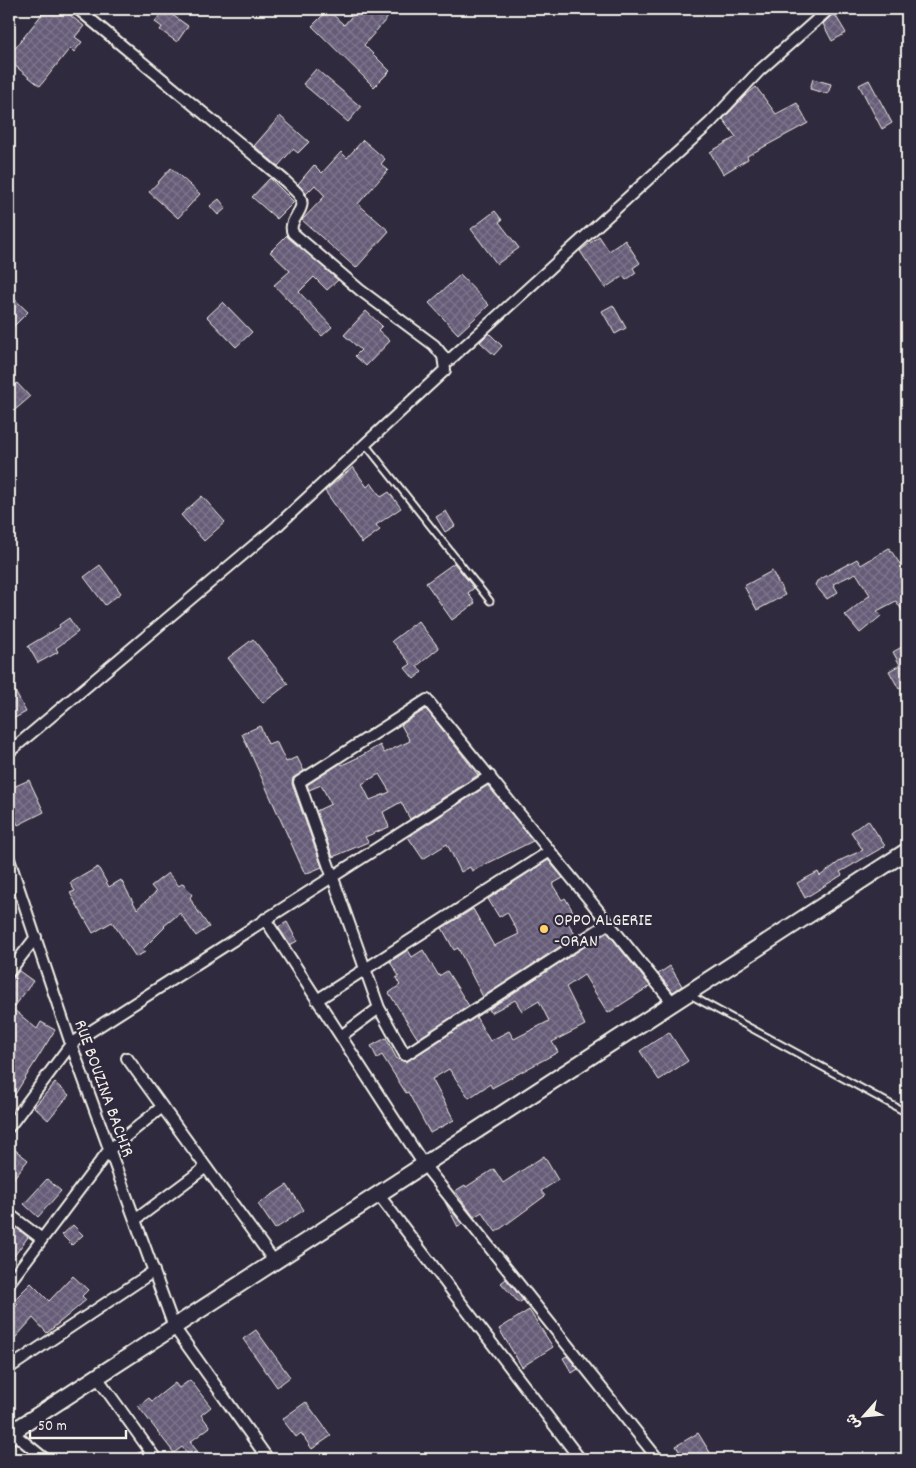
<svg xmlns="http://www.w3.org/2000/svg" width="916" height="1468" font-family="Dekko,'Playpen Sans Arabic',sans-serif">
<defs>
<pattern id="building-cross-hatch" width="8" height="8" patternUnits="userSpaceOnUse" patternTransform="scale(1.25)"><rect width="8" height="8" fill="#665c78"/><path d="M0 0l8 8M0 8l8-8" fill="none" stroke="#7c748b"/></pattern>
</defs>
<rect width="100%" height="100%" fill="#2f2a3d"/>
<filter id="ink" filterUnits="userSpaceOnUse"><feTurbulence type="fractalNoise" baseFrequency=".02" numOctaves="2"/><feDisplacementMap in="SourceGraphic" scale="10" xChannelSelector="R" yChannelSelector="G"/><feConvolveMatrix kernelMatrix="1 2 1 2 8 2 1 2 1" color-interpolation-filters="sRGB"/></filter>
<g filter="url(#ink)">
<path fill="url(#building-cross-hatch)" stroke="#f4f1e8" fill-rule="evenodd" d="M46,9L52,14L57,9H62L84,26L75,37L82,42L74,52L70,48L40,86L9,61V56Z
M164,9L188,26L177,42L160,30L162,27L155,22Z
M358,9H395L364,45L390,71L374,87L312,26L328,10L344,25Z
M834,13L846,33L832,41L823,24Z
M316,69L361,107L348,122L303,84Z
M813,79L831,84L828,94L810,89Z
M869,80L892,123L882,129L859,85Z
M756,87L776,114L797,103L808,123L747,156L748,159L723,174L710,152L736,137L723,119L746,95Z
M280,116L309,142L298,153L293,149L278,166L254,146Z
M363,140L385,159L381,164L388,170L358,204L389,231L356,268L302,220L325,196L315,185L306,194L298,184L314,165L322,173L341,152L347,158Z
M171,168L200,194L178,218L149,192Z
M270,178L294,202L277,219L252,197Z
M219,199L226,208L218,215L210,206Z
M495,211L502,220L499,222L519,248L497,264L471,229Z
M287,235L338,280L327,290L314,277L299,292L332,327L322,336L274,285L290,271L270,252Z
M599,236L609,251L625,240L640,263L633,268L636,273L626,280L623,276L605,288L580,251Z
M460,275L489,305L458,334L429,303Z
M9,294L28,312L9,331Z
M223,302L252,332L236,347L207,317Z
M613,305L626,328L615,334L602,311Z
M366,311L382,326L378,330L390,341L366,366L355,356L361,350L344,335Z
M489,333L502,346L494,355L480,342Z
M17,383L30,397L9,415V390Z
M353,467L367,487L371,483L381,497L389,492L401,508L376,525L380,530L362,543L325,491Z
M202,496L225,522L204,541L181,515Z
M446,511L455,526L445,532L436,517Z
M889,548L900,564L907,557V618L896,601L877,611L881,616L860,633L845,615L870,595L856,573L833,584L838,592L827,599L815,585L817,581L857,559L861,565Z
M454,563L474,588L468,593L475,603L452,620L426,583Z
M100,565L121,593L105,605L84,577Z
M772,571L785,595L757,610L744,586Z
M69,618L78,632L56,648L58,652L38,663L28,646L60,627L59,625Z
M418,621L439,648L417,666L422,672L414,679L405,668L411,664L392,641Z
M253,639L288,684L263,703L228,658Z
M907,644V685L899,689L889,671L900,665L893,652Z
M9,680L26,712L9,721Z
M426,709L478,775L410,819L401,802L383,812L389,827L365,837L368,842L333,857L316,811L331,804L321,785L309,790L307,785L341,763L342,765L361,756L380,745L384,753L410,741L401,725ZM379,774L390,792L370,800L362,784Z
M260,726L268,744L276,741L286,762L297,757L304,771L293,778L292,784L322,867L305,874L242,734Z
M29,780L44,812L18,825L9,806V789Z
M488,785L533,841L472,871L470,867L461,872L447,844L423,859L408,837Z
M868,820L885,846L840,872L842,875L805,898L797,883L818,872L820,876L843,859L863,850L851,832Z
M548,860L563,878L552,884L562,900L565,898L574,913L565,918L576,936L483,997L458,948L454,950L442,928L473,909L494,946L519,934L507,912L499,917L488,899Z
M98,867L109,887L121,880L137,909L156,892L151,886L168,873L179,886L183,883L192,895L190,897L193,904L209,927L196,936L180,913L164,926L165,927L143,949L145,952L136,957L112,922L93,933L70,893L75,891L70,883Z
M287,922L297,941L290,945L278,927Z
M607,932L650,986L608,1013L584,975L566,987L585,1025L552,1042L558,1052L492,1088L490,1084L469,1098L449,1069L432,1079L454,1120L430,1133L408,1092L406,1093L382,1055L377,1058L371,1046L386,1038L397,1059L406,1062L476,1017L490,1041L509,1031L514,1039L549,1021L539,1001L522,1011L515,1000L491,1013L489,1009Z
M408,950L412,957L423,950L439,976L447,971L469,1006L418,1039L389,993L400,985L396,978L399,976L390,962Z
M670,966L682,986L673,992L658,974Z
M19,971L33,981L13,1009L37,1029L41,1022L55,1030L9,1104V984Z
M669,1032L688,1061L659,1080L640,1051Z
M55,1083L69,1095L48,1120L34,1107Z
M9,1145L28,1160L9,1184Z
M544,1156L558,1180L541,1191L545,1196L496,1232L482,1212L474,1217L455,1191L465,1185L466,1187L494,1169L503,1183Z
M47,1179L61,1191L38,1217L24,1204Z
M287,1185L304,1210L275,1229L258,1204Z
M445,1202L462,1224L458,1227Z
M9,1222L28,1237L9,1263Z
M73,1225L83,1235L72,1245L62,1235Z
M73,1276L88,1290L82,1296L86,1300L47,1333L33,1318L9,1345V1314L18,1304L14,1300L31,1283L49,1301Z
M506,1279L523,1300L519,1303L501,1283Z
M529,1310L553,1347L522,1367L499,1329Z
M256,1330L290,1377L277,1387L243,1339Z
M567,1356L578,1369L572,1373L563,1358Z
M190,1380L211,1407L201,1415L210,1427L190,1442L202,1457L200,1459H192L182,1447L174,1453L138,1406L149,1398L152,1401L175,1383L179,1388Z
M306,1402L331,1436L312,1449L301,1433L296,1437L282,1419Z
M698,1433L714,1459H684L676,1446Z"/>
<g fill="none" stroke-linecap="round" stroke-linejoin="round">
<g stroke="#f4f1e8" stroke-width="9">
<path id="service" d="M366,445L490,601
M690,995L907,1113"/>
</g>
<g stroke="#f4f1e8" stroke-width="14">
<path id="minor" d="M446,363L710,123L759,71L829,9
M9,752L277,526L445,370L443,356L434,345L360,290L293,233C286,220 309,210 299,195C295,190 289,185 284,180L78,9
M9,859L71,1044L174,1327L268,1459
M265,919L424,1165L658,1459
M609,923L405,1055L379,1008L299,782L427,700C510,801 591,902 673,1003
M9,972L36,937
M317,1000L550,851
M341,1036L379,1008
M127,1058L274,1261
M9,1127L71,1044L490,776
M378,1194L580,1459
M9,1214L42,1239
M135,1220L206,1167
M9,1283L109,1150L162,1107
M9,1368L154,1271
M97,1377L156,1459
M12,1432L45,1459
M141,1459L153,1455"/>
</g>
<g stroke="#f4f1e8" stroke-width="19">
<path id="secondary" d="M9,1437L12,1432L907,851"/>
</g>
<use href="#service" stroke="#2f2a3d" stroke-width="5"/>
<use href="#minor" stroke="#2f2a3d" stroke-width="10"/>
<use href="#secondary" stroke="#2f2a3d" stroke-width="15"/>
</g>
</g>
<circle fill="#ffd166" stroke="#2f2a3d" stroke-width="2" cx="544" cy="929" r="5"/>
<g text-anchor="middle" stroke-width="4.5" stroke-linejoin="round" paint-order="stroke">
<g font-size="18" fill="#f4f1e8" stroke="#2f2a3d" text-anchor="start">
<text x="554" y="925">OPPO ALGERIE<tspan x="554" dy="21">-ORAN</tspan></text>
</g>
<g font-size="18" fill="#f4f1e8" stroke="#2f2a3d">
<text transform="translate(105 1088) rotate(70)" y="6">RUE BOUZINA BACHIR</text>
</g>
</g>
<rect width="916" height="1468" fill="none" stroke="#2f2a3d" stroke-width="30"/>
<rect x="15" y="15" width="886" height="1438" fill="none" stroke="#f4f1e8" stroke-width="2" filter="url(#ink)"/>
<g transform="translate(864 1416) rotate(243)" stroke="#2f2a3d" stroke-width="4" paint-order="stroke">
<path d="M0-4L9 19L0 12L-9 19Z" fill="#f4f1e8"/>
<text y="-8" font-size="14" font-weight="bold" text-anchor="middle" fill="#f4f1e8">ش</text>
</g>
<path d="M30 1430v8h96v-8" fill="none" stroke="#f4f1e8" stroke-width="2.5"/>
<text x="38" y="1430" font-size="15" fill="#f4f1e8" stroke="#2f2a3d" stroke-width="4" paint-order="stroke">50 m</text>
</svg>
